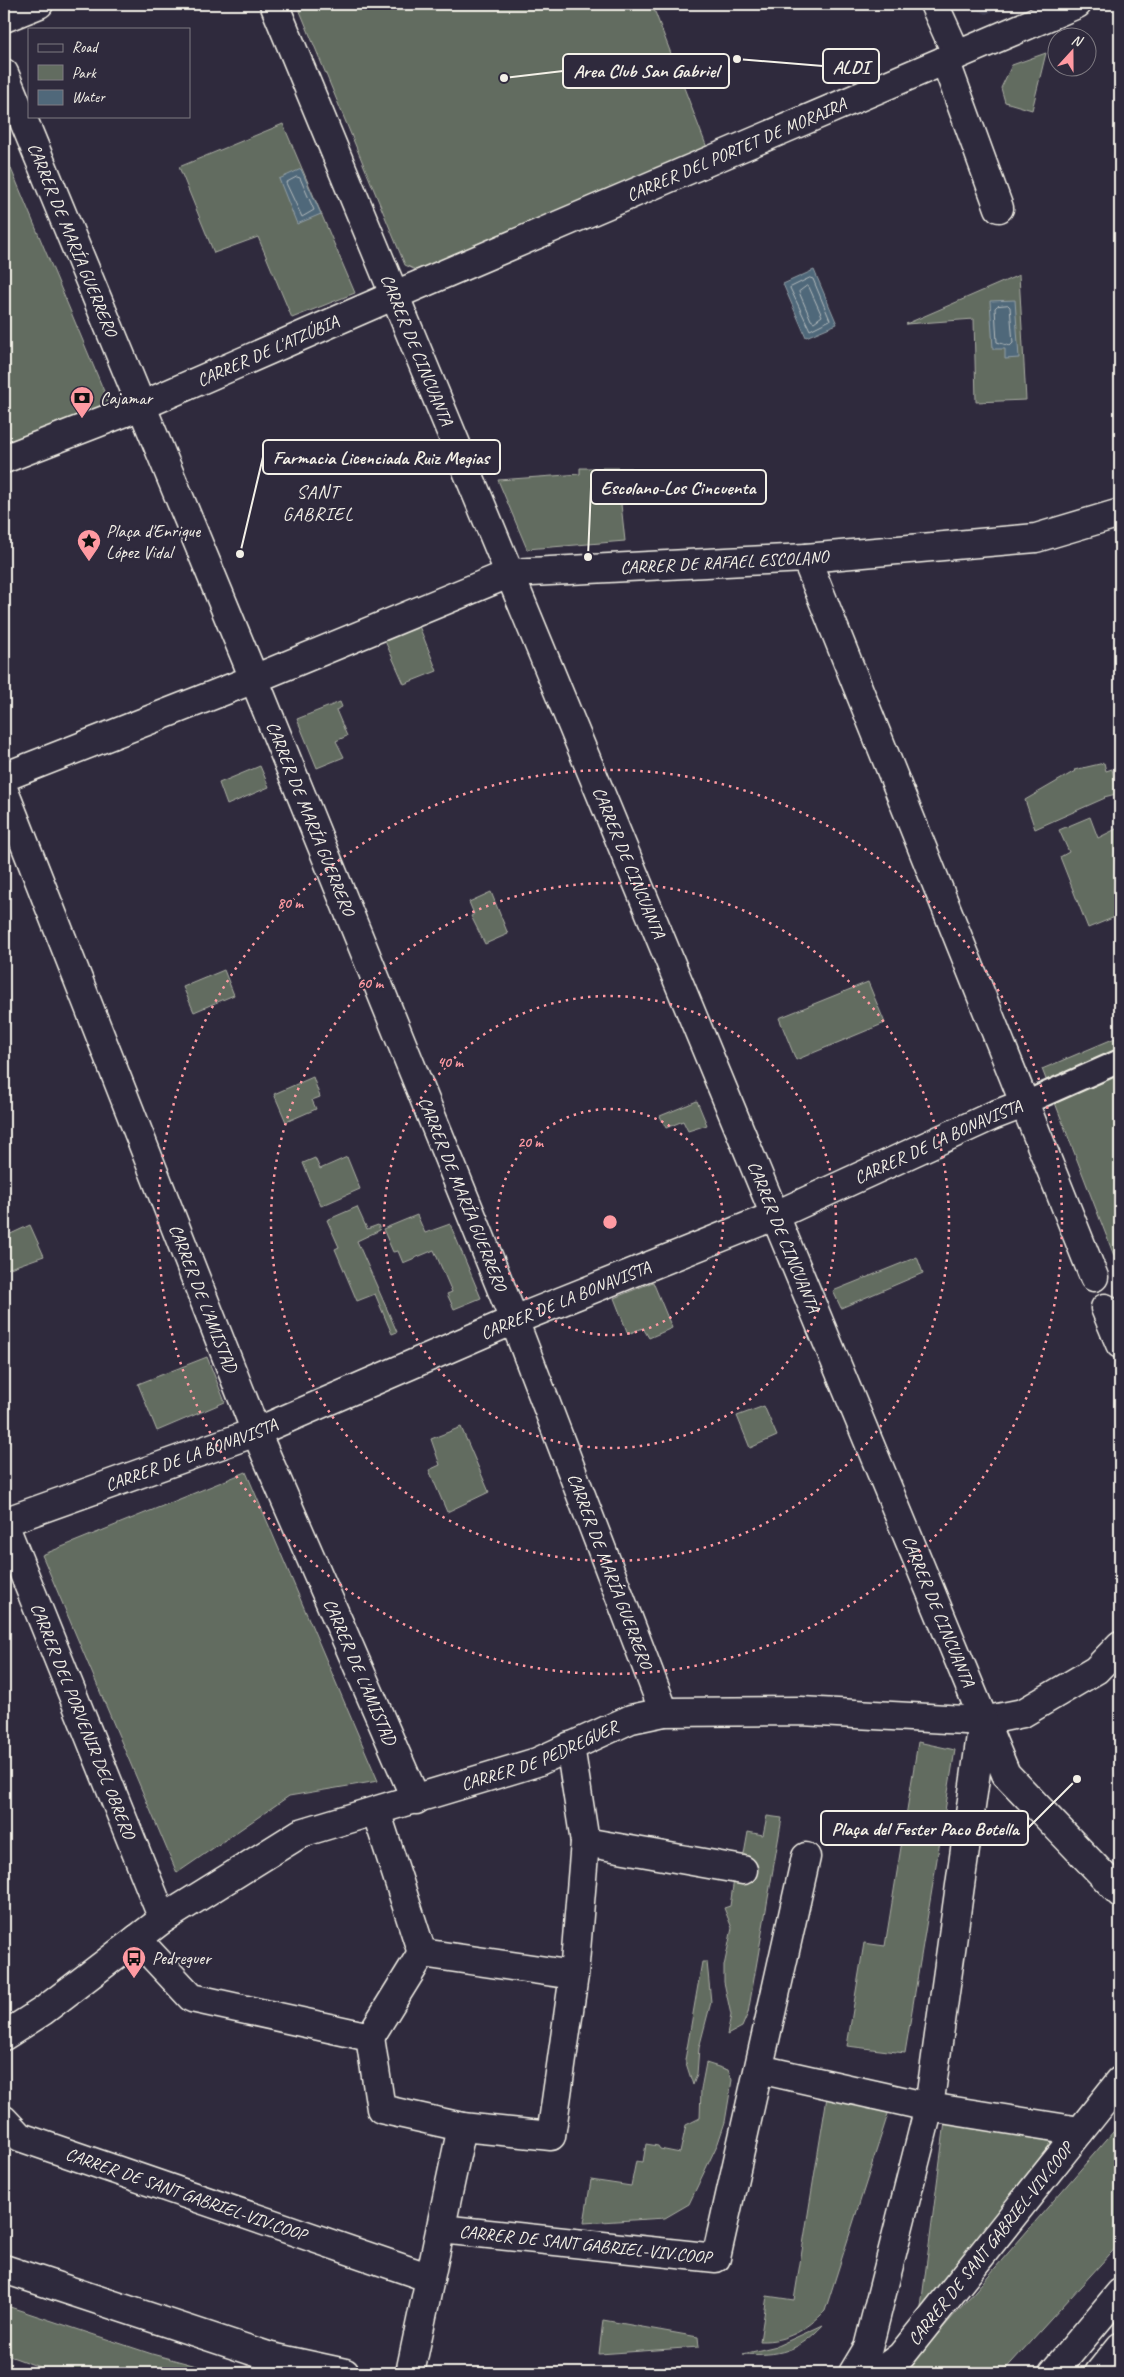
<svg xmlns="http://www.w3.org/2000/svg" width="1124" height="2377" font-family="Caveat,sans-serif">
<rect width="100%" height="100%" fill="#2f2a3d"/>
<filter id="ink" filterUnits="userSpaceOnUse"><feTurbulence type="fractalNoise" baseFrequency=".02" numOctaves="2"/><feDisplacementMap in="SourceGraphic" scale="10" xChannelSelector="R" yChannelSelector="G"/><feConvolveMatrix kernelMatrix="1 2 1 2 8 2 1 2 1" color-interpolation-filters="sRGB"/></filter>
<g filter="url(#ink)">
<path fill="#3e3b51" d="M965,4H1010L986,14Z"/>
<path fill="#626c60" stroke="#abaea4" d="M297,4H652L709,153L425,274L405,265Z
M1046,53L1032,110L1005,102L1001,88L1012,65Z
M283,124L355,293L292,318L258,237L214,253L179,167Z
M4,152L111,408L4,450Z
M1019,275L1026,400L976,402L974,319L906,324Z
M580,468H632L638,503L621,504L625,541L527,549L498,480L580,474Z
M419,626L437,671L404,684L385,641Z
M340,702L342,707L336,710L347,736L336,741L344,757L317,768L297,719Z
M1104,763L1106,771L1112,769L1114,779L1120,778V793L1104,797L1105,798L1035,829L1025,800L1075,771L1074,770Z
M260,766L269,787L227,805L219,783Z
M1090,817L1098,838L1120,827V915L1088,928L1060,857L1069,852L1059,830Z
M491,892L508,934L485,944L471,916L474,914L469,902Z
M224,970L234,995L194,1012L183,987Z
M868,982L885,1023L796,1060L779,1018Z
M1120,1036V1265L1118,1266L1042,1069Z
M313,1077L320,1097L312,1100L316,1109L286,1122L274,1094Z
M697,1101L707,1125L688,1131L683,1121L666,1128L660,1116Z
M347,1157L360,1189L321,1206L303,1163L315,1158L320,1169Z
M357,1207L367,1229L378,1225L380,1230L357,1241L397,1332L392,1334L375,1294L357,1301L335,1249L339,1247L327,1220Z
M417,1215L425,1233L450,1224L481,1298L454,1309L447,1294L452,1292L434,1250L403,1263L398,1251L393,1252L383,1229Z
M30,1225L44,1256L7,1269L4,1262V1237Z
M917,1257L923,1273L841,1308L833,1291Z
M653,1282L672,1328L649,1338L643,1328L628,1334L614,1298Z
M207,1357L225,1402L157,1431L138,1384Z
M764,1406L777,1436L750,1448L737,1416Z
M461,1427L489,1492L447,1512L429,1470L440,1465L431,1439Z
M246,1472L378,1781L289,1796L177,1873L42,1555Z
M918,1742L955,1750L905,2053L847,2046L864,1943L885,1946Z
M767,1816L782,1818L748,2013L742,2027L727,2035L731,2015L724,1982V1966L732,1928L724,1908L730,1906L734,1879L741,1871L748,1832L763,1835Z
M702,1962H707L711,2002L699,2048L697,2074L693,2085L685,2060Z
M706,2063L728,2070L732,2080L725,2122L718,2143L689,2204L665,2218L584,2223L591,2180L631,2186L636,2161L643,2162L646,2144L658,2146L660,2149L680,2153L686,2125L700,2118L701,2089Z
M827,2097L889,2111L825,2311C808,2329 786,2342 760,2341L767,2296L794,2300Z
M945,2122L1065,2141L920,2314Z
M1120,2124V2243L1002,2373H904Z
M4,2305L152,2354L223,2373H56L4,2354Z
M603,2320L698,2337L699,2347L599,2354Z
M823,2325C798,2352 779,2356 743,2354L777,2346Z"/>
<path fill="#50687a" stroke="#929fa6" d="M301,169L321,214L297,224L279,179Z
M814,270L837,324L806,337L783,284Z
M1015,300L1019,358L1005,359V349H993L990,301Z"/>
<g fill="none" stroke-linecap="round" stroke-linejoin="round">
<path stroke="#b2babc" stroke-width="1" d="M297,177L300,178L314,210L302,217L286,183Z
M810,278L813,279L830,320L810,330L790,288Z
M807,286L809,287L822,316L814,322L811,320L799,292Z
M1008,305L1010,307L1013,343L1010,346L997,342L995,308L997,306Z"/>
<g stroke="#f4f1e8" stroke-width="26">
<path id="pedestrian" d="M1023,1104L1120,1061"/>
</g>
<g stroke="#f4f1e8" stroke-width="31">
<g id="minor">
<path d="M934,4L957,55"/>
<path d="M945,60L999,208"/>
<path id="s1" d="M4,459L141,406L395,295L1077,4"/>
<path d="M806,558L1094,1277"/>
<path id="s2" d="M4,791L256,1432L416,1800"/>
<path d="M1105,1308L1120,1344"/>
<path id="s3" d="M4,1522L256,1432L505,1324L774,1216L992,1116L1023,1104"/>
<path id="s4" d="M4,1524L163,1919"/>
<path d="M983,1721L1023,1713L1096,1670L1120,1645"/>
<path d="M376,1811L422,1953"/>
<path d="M585,1842L743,1870"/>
<path d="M137,1939L192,1998L370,2037L381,2109L462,2127L551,2136L574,1975L585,1842L570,1746"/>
<path d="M370,2037L422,1953L574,1975"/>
<path d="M759,2069L929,2107"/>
<path id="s5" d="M4,2120L20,2137L430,2278"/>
<path id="s6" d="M441,2229L716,2258L806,1857"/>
<path d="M410,2373L462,2127"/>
</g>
</g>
<g stroke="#f4f1e8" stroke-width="31">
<g id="tertiary">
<path id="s7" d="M274,4L1006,1774L1120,1893"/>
<path d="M4,18L39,4"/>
<path id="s8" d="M4,73L246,659L514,1320L664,1712"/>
<path id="s9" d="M4,777L254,679L511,573L806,558L1036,538L1120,513"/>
<path id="s10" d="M4,2036L43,2011L163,1919L301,1833L537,1762L631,1719L664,1712L801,1711L983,1721"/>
<path d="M929,2107L1080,2131"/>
<path d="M4,2269L271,2357L345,2373"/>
<path d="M853,2373L868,2348L929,2107L983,1721"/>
<path id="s11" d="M878,2373L901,2356L1120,2081"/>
</g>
</g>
<g stroke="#f4f1e8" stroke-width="31">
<path id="primary" d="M1053,2373L1120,2293
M1099,2373L1120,2347"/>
</g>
<use href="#pedestrian" stroke="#2f2a3d" stroke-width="22"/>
<use href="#minor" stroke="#2f2a3d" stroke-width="28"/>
<use href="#tertiary" stroke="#2f2a3d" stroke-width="28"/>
<use href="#primary" stroke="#2f2a3d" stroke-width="28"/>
<g stroke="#f4f1e8" stroke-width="5.5">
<path id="rail" d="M4,2372L6,2373"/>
</g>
<use href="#rail" stroke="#2f2a3d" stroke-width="4" stroke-dasharray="11" stroke-linecap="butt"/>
</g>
</g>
<g fill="none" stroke="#ff9aa2" stroke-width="2.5" stroke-dasharray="2.5 5">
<circle cx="610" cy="1222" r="113"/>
<circle cx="610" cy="1222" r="226"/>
<circle cx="610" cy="1222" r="339"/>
<circle cx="610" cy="1222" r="452"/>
</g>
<defs>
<g id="bank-pin" transform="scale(1.25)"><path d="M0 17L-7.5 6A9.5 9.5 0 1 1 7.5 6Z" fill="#ff9aa2" stroke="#2f2a3d"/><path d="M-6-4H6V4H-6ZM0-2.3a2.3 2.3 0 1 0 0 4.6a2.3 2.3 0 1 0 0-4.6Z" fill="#111"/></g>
<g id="sight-pin" transform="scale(1.25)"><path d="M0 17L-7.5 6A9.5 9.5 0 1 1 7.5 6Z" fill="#ff9aa2" stroke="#2f2a3d"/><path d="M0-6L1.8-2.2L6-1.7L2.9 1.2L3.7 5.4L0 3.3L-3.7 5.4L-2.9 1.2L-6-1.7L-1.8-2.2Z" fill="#111"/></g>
<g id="bus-pin" transform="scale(1.25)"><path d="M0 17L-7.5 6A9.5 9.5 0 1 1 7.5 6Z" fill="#ff9aa2" stroke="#2f2a3d"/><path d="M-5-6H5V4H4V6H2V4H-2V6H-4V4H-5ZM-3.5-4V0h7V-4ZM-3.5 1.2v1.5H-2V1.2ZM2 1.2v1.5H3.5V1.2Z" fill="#111"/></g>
</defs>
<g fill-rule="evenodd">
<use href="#bank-pin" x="82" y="398"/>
<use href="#sight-pin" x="89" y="541"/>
<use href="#bus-pin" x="134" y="1958"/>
</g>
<g text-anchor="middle" stroke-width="4.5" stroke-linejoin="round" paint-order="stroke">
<g font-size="18" fill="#f4f1e8" stroke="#2f2a3d">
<text dy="6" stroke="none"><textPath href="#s1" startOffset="795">CARRER DEL PORTET DE MORAIRA</textPath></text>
<text dy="6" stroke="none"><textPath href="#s8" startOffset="180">CARRER DE MARÍA GUERRERO</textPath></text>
<text dy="6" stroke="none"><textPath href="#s7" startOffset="374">CARRER DE CINCUANTA</textPath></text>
<text dy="6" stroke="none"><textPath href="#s1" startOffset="285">CARRER DE L'ATZÚBIA</textPath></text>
<text dy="6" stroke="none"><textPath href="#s9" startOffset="760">CARRER DE RAFAEL ESCOLANO</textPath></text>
<text dy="6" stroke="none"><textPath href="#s8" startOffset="806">CARRER DE MARÍA GUERRERO</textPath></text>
<text dy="6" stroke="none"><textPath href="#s7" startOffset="929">CARRER DE CINCUANTA</textPath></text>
<text dy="6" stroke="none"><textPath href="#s3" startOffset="1009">CARRER DE LA BONAVISTA</textPath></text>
<text dy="6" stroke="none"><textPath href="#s8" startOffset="1211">CARRER DE MARÍA GUERRERO</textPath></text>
<text dy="6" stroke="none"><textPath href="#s7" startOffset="1334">CARRER DE CINCUANTA</textPath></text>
<text dy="6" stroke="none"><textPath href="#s2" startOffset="545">CARRER DE L'AMISTAD</textPath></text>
<text dy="6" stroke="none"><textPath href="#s3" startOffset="604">CARRER DE LA BONAVISTA</textPath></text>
<text dy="6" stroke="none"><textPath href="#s3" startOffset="199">CARRER DE LA BONAVISTA</textPath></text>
<text dy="6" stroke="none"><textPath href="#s8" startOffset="1616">CARRER DE MARÍA GUERRERO</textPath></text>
<text dy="6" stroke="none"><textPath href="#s7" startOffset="1739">CARRER DE CINCUANTA</textPath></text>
<text dy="6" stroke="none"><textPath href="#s2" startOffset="950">CARRER DE L'AMISTAD</textPath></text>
<text dy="6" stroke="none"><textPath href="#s4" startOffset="212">CARRER DEL PORVENIR DEL OBRERO</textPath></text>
<text dy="6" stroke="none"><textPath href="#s10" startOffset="611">CARRER DE PEDREGUER</textPath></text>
<text dy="6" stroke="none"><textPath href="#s5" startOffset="199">CARRER DE SANT GABRIEL-VIV.COOP</textPath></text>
<text dy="6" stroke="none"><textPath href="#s6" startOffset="145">CARRER DE SANT GABRIEL-VIV.COOP</textPath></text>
<text dy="6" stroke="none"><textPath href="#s11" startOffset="172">CARRER DE SANT GABRIEL-VIV.COOP</textPath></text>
</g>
<g font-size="18" fill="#f4f1e8" stroke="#2f2a3d" text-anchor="start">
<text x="100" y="404">Cajamar</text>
<text x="106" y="537">Plaça d'Enrique<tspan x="106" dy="21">López Vidal</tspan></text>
<text x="152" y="1964">Pedreguer</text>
</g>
<g font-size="19" letter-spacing="1" fill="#f4f1e8" stroke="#2f2a3d">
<text x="318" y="498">SANT<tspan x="318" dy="22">GABRIEL</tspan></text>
</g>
</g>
<circle cx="610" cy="1222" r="8" fill="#ff9aa2" stroke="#2f2a3d" stroke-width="2.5"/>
<g font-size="15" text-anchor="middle" font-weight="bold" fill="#ff9aa2" stroke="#2f2a3d" stroke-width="4.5" stroke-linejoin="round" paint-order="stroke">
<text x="290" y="908">80 m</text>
<text x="370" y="988">60 m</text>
<text x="450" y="1067">40 m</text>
<text x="530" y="1147">20 m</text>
</g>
<path fill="none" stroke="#f4f1e8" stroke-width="2" d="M737 59L823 66M504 78L563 71M240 554L263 457M588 557L591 487M1077 1779L1028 1828"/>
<g fill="#f4f1e8" stroke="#2f2a3d" stroke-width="2">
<circle cx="737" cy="59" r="5"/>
<circle cx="504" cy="78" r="5"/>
<circle cx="240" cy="554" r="5"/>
<circle cx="588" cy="557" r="5"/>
<circle cx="1077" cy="1779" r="5"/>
</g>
<g fill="#2f2a3d" stroke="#f4f1e8" stroke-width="2">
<rect x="823" y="49" width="56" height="34" rx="5"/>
<rect x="563" y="54" width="166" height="34" rx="5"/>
<rect x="263" y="440" width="237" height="34" rx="5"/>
<rect x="591" y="470" width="175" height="34" rx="5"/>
<rect x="821" y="1811" width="207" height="34" rx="5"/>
</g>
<g font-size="19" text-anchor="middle" font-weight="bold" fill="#f4f1e8">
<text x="851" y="73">ALDI</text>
<text x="646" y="77">Area Club San Gabriel</text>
<text x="381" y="464">Farmacia Licenciada Ruiz Megias</text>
<text x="678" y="494">Escolano-Los Cincuenta</text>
<text x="925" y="1835">Plaça del Fester Paco Botella</text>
</g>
<rect width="1124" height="2377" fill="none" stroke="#2f2a3d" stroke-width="20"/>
<rect x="10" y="10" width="1104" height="2357" fill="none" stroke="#f4f1e8" stroke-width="2" filter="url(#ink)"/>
<rect x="28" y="28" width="162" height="90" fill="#2f2a3d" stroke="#7e7a81"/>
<rect x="38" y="44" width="25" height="8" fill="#2f2a3d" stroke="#7e7a81"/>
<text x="72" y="52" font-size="15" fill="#f4f1e8">Road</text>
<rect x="38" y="65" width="25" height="15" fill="#626c60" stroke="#7e7a81"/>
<text x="72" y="78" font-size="15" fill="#f4f1e8">Park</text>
<rect x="38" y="90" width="25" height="15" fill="#50687a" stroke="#7e7a81"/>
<text x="72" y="102" font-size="15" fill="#f4f1e8">Water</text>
<g transform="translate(1072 52) rotate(21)"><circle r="24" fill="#2f2a3d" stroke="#7e7a81"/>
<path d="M0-4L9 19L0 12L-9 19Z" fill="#ff9aa2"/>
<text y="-8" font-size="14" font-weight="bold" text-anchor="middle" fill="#f4f1e8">N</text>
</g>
</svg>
